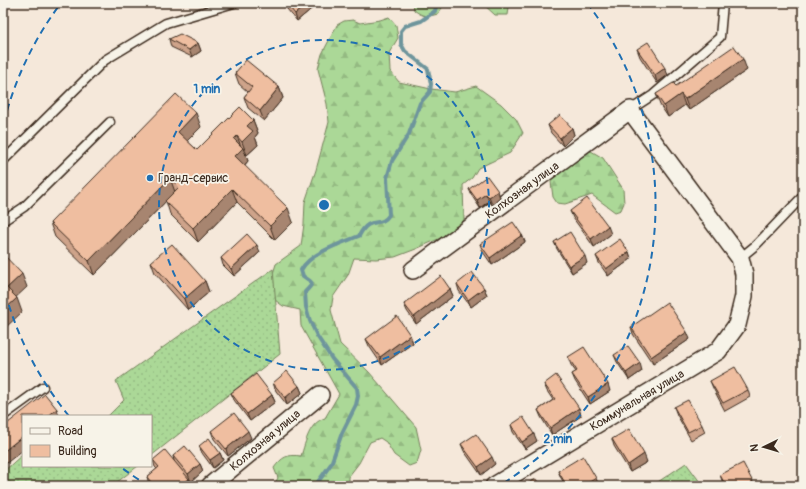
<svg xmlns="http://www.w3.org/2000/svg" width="806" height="489" font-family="Pangolin,sans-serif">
<defs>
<pattern id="grass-tufts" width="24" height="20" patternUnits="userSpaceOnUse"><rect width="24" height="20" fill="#abd897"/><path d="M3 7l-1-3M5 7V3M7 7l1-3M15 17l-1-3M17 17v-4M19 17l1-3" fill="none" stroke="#94ba82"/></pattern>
<pattern id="forest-firs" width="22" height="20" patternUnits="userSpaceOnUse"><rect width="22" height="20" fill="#abd897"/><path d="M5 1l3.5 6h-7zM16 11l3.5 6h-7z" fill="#94ba82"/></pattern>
<pattern id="garden-dots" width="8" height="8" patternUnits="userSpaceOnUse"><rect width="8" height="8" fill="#abd897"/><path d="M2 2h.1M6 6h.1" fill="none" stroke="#94ba82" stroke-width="1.8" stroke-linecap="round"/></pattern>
</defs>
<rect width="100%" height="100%" fill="#f5e8da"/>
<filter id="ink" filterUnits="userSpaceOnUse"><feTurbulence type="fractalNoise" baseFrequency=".025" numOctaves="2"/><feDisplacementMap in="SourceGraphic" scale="8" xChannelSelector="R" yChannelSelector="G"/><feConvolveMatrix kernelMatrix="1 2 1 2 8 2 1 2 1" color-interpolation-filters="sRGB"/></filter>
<g filter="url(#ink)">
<path fill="url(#grass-tufts)" stroke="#73815a" d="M482,3H506L509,7L508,15H495Z"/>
<path fill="url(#forest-firs)" stroke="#73815a" d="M413,3H443V6L438,14C427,17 423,17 414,10Z
M389,17L396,25L398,38L389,53L390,71L399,82L431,89L455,92L476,86L501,104L516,119L523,133L510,153L478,168L472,178L463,185L464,220L454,232L416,249L395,257L376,259L354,258L348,275L333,297L331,310L340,344L369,372L416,427L421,450L417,463L409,466L394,455L386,442L380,438L370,442L359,463L349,476V486H273L278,478L274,468C282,457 287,454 301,456C306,441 309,423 325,418L339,394L301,326L300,310L283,306L275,300L270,283L276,264L301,246L304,224L305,202L316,170L329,122L327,104L318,69L322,54L337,25L344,21L353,20L360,23L380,20Z
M591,151L603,158L623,189L624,203L621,210L615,212L592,195L565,204L557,203L553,197L551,182L552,175L570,159Z"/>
<path fill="url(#garden-dots)" stroke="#73815a" d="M273,269L280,354L151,456V416H108L124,400L116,381Z
M23,454V466H138L112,486H3V472Z
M686,463L703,486H652Z"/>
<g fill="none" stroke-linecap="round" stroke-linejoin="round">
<path stroke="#6e959c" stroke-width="4" d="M315,486L331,464L342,433L356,405L358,396L357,388L332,359L317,336L310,321L306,307L305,292C316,281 312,283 303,276L301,270C310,253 342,243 359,236C370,214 380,229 389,215L387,178L392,161L409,134L420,103L430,92L431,84L428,69L405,51L401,44V31L405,26L421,21L435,11L437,3"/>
<g stroke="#3b2a1e" stroke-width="11">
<path id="lane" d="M630,110L653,95L720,37L723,3
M3,161L105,60L166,23L234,3
M3,221L24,207L110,122
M740,258L756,245L803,196
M3,416L43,387"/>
</g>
<g stroke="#3b2a1e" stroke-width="20">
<path id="street" d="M413,270L630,110L740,258L744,274V296L737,325L718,351L494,486
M210,486L320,395"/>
</g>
<use href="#lane" stroke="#f7f3e8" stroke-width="8"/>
<use href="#street" stroke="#f7f3e8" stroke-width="17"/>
</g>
<path fill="#cea38a" stroke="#3b2a1e" d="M282,3H315L316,5L297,21Z
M169,39L198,43L201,51L192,57L171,47Z
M637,49L668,75L657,83L640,57Z
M747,70L689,110L685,105L668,117L660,105L656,94L676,86Z
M235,73L279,87L283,98L264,121L248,108L244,97L248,92L239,84Z
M253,120L258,133L255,137L258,145L247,155L245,153L248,161L244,166L293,222L275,240L237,202L198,242L170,214L166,201L94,275L55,237L50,223L201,127L187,141L197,150Z
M548,125L572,128L574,135L563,146L551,133Z
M469,189L498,191L500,198L492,205L489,201L480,208L472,196Z
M570,211L611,234L594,247L573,218Z
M522,235L525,242L492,265L483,252L480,244Z
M554,242L587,263L572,273L557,249Z
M260,252L234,276L223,265L221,258Z
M629,252L631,259L608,276L599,263L596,256Z
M151,262L205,281L209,292L188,310L155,273Z
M457,284L484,288L487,295L471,307L459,291Z
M450,289L453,296L416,324L407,311L404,304Z
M631,327L690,339L653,364L633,334Z
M410,335L413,343L382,365L369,346L366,339Z
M614,355L642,371L629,380L617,362Z
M568,357L610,391L590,404L575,381L572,374L576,372L571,365Z
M710,381L748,390L750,397L725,411L713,388Z
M273,383L299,386L302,393L287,405L276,391Z
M544,384L579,408L581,416L552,435L541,417L538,410L553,400L547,391Z
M231,393L272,395L275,402L250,421L234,400Z
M674,407L702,425L705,432L691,440L677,415Z
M511,425L537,441L525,449L513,432Z
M211,431L251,438L228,456L214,439Z
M612,439L647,462L630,472L614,446Z
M461,444L495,464L481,475L464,451Z
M199,446L220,453L223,460L213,468L202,453Z
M173,456L200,464L203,471L191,482L189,480L191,486H151L149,484L147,477L157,469L155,467L153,460L174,461Z
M558,471L596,478L599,486H566L561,478Z
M720,475L755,486H724Z"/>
<path fill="#a78570" stroke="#3b2a1e" d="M307,3H315L316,5L297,21L295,14Z
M198,43L201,51L192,57L189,50Z
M743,59L747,70L689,110L685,99Z
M665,68L668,75L657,83L655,75Z
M279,87L283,98L264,121L260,111Z
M681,94L685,105L668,117L664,106Z
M196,113L201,127L183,145L178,132Z
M253,120L258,133L255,137L258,145L247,155L242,142L247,126Z
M572,128L574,135L563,146L560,138Z
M237,136L242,149L243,148L248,161L240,170L235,156L234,139Z
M170,178L175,192L94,275L89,261Z
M232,189L237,202L198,242L193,228Z
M498,191L500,198L492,205L489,197Z
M486,194L489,201L480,208L477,200Z
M288,208L293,222L275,240L270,226Z
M608,226L611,234L594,247L591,239Z
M522,235L525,242L492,265L490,258Z
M257,245L260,252L234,276L231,269Z
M629,252L631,259L608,276L606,269Z
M585,256L587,263L572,273L569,266Z
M22,274L27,287L12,301L7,288Z
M205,281L209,292L188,310L184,299Z
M484,288L487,295L471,307L468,300Z
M450,289L453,296L416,324L414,317Z
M17,298L22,312L3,330V311Z
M687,332L690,339L653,364L651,357Z
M410,335L413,343L382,365L380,357Z
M640,363L642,371L629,380L626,373Z
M608,384L610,391L590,404L588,397Z
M299,386L302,393L287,405L285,398Z
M272,395L275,402L250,421L247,414Z
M579,408L581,416L552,435L550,428Z
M57,409L59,416H48Z
M248,431L251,438L228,456L226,449Z
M534,434L537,441L525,449L522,442Z
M23,436V450L4,465L3,463V452Z
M220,453L223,460L213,468L210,460Z
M644,454L647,462L630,472L628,465Z
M492,457L495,464L481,475L478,467Z
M200,464L203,471L191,482L188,474Z
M189,479L191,486H180Z"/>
<path fill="#efbea0" stroke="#3b2a1e" d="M286,3H307L295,14Z
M180,34L198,43L189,50L169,39Z
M648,42L665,68L655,75L637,49Z
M734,46L743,59L685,99L681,94L664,106L656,94L673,83L676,86Z
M246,60L279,87L260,111L244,97L252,87L235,73Z
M176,94L196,113L178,132L197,150L240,107L253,120L247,126L253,131L242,142L237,136L234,139L243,148L235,156L288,208L270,226L232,189L193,228L165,201L179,187L170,178L89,261L50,223Z
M560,115L572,128L560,138L548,125Z
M487,176L498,191L489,197L486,194L477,200L469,189Z
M587,198L608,226L591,239L570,211Z
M513,222L522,235L490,258L480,244Z
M570,232L585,256L569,266L554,242Z
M247,234L257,245L231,269L221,258Z
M620,239L629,252L606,269L596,256Z
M172,244L205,281L184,299L151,262Z
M3,254L22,274L7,288L17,298L3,311Z
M472,272L484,288L468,300L457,284Z
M441,276L450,289L414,317L404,304Z
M667,302L687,332L651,357L631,327Z
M397,316L410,335L380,357L366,339Z
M628,346L640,363L626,373L614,355Z
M584,347L608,384L588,397L572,374L577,371L568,357Z
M735,367L748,390L723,403L710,381Z
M287,371L299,386L285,398L273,383Z
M256,374L272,395L247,414L231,393Z
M556,375L579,408L550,428L538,410L555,399L544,384Z
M45,394L57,409L48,416H23V436L3,452V427Z
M688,400L702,425L688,432L674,407Z
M234,413L248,431L226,449L211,431Z
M523,417L534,434L522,442L511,425Z
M629,429L644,454L628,465L612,439Z
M476,434L492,457L478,467L461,444Z
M209,438L220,453L210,460L199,446Z
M185,446L200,464L188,474L173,456Z
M165,450L189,479L180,486H154L147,477L159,467L153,460Z
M583,456L596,478L583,486H567L558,471Z
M743,463L755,486H726L720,475Z
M536,479L540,486H523Z"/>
</g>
<g fill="none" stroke="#1f6fb2" stroke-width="2" stroke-dasharray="7 5">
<circle cx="324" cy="205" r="165"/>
<path d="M149 486A331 331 0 0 1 122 468M69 416A331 331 0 0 1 4 288M4 122A331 331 0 0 1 61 3M587 3A331 331 0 0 1 499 486"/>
</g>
<circle fill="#1f6fb2" stroke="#f7f3e8" stroke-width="1.5" cx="150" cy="178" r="4"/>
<g text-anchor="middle" stroke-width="3.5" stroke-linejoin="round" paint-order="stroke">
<g font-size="12" fill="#3b2a1e" stroke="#f7f3e8" text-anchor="start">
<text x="158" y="182">Гранд-сервис</text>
</g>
<g font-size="12" fill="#3b2a1e" stroke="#f7f3e8">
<text transform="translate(522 190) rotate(-36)" y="4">Колхозная улица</text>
<text transform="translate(637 400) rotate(-31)" y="4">Коммунальная улица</text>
<text transform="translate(265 440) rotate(-40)" y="4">Колхозная улица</text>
</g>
</g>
<circle cx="324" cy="205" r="6" fill="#1f6fb2" stroke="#f7f3e8" stroke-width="2"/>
<g font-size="12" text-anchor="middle" font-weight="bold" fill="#1f6fb2" stroke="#f7f3e8" stroke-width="3.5" stroke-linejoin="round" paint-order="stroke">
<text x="207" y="93">1 min</text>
<text x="558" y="443">2 min</text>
</g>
<rect width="806" height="489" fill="none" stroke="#f7f3e8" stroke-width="16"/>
<rect x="8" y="8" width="790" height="473" fill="none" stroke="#3b2a1e" stroke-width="1.5" filter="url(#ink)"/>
<rect x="22" y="415" width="130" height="52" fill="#f7f3e8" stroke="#aca397"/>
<rect x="30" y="428" width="20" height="6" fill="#f7f3e8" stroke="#aca397"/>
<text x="58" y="435" font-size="12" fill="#3b2a1e">Road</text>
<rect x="30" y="445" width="20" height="12" fill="#efbea0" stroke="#aca397"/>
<text x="58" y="455" font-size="12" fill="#3b2a1e">Building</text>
<g transform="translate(764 447) rotate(265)" stroke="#f7f3e8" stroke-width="3" paint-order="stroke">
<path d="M0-3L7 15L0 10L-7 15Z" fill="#3b2a1e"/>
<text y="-6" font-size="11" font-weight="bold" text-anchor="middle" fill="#3b2a1e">N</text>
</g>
</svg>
